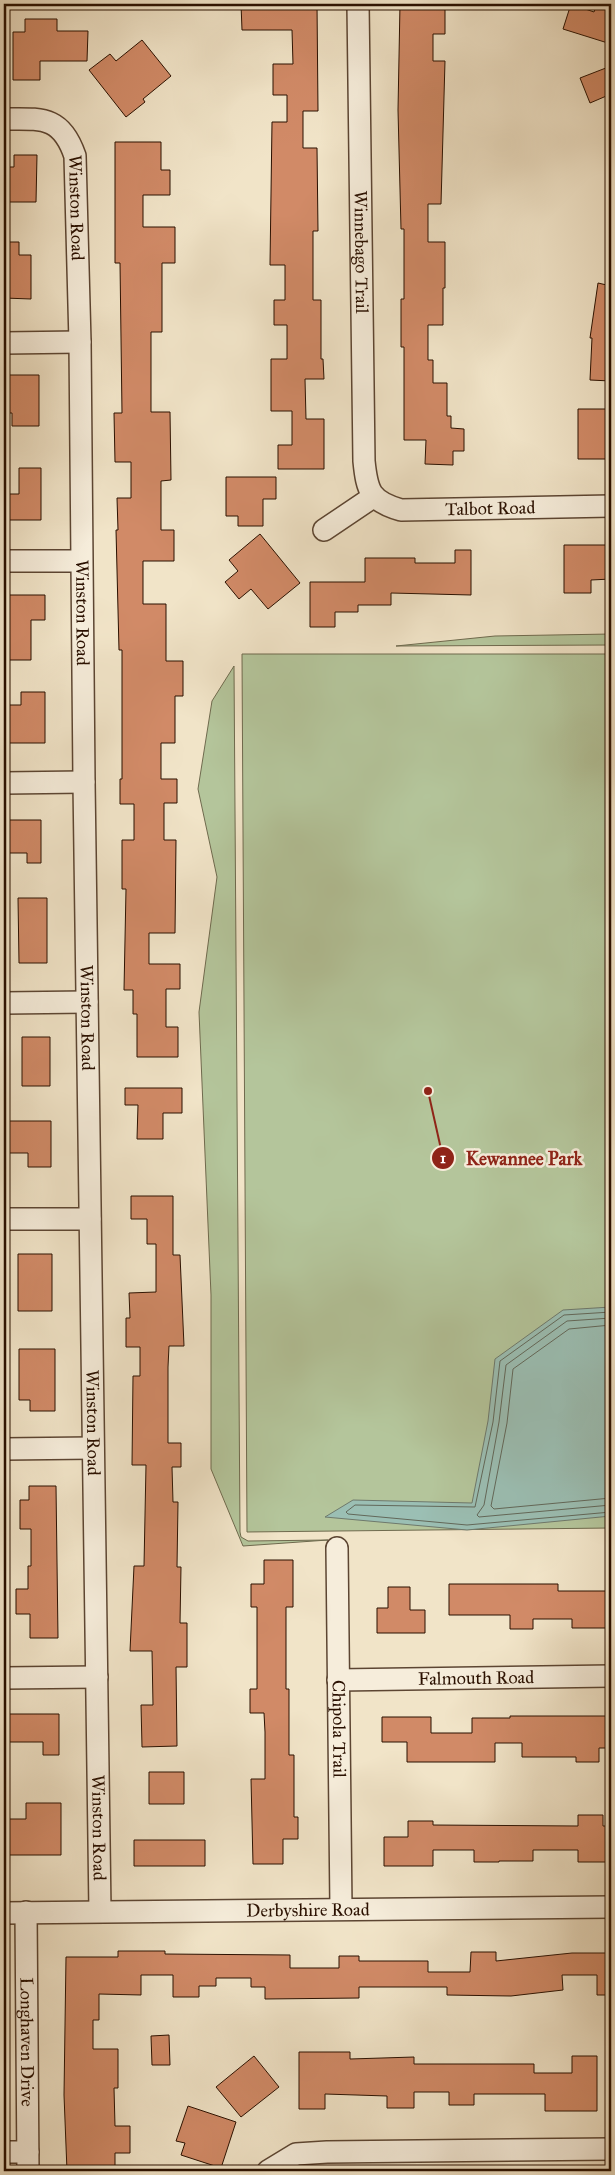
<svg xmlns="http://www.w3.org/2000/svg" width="615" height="2175" font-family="'IM FELL Great Primer',serif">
<rect width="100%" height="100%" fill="#f1e4c8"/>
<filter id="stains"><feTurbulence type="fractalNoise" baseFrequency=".004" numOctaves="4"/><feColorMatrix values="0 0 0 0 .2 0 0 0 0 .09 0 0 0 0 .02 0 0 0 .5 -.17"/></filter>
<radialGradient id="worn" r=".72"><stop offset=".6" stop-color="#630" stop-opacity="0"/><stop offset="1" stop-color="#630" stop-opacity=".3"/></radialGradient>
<path fill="#b4c59b" stroke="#6f6a4e" d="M611,634V645L396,646L495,636Z
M242,654H611V1528L247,1532Z
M234,666L240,1532L241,1537L248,1541L328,1540L243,1546L211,1469V1295L199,1012L217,877L198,789L212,701Z"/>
<path fill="#9bbfb4" stroke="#6e796c" d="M611,1307V1516L467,1530L325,1517L353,1500L472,1503L488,1421L495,1359L563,1310Z"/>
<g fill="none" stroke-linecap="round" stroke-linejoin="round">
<path stroke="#62685a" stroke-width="1" d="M611,1312L564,1315L500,1361L493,1422L475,1507L355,1505L346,1512L348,1514L467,1525L611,1512
M611,1318L567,1321L506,1365L499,1422L484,1505L477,1515L479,1517L611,1505
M611,1325L569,1329L513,1369L507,1423L491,1506L494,1509L611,1498"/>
</g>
<path fill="#d18a67" stroke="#2a1000" d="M241,4H317L318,111H303V148H317L318,231H313V300H321V359H323L324,379H305L306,419H324V469H278V445H292V411H271V359H287V325H274V300H285V265H270L272,122H287V95H273V64H293L292,30H242Z
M400,4H445V34H433V61H445L441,204H428V242H445V288H443V325H428V360H433V383H447V416H451V428L464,429V451H453V465L425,464L426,440H404V347H401V299H404V229H401L398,110Z
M571,4L594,12L597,4H611V44L563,29Z
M25,19H57V31H88L87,61H40V80H13V32H25Z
M142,40L171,76L143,99L145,102L126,117L89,70L110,54L116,61Z
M611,66V94L590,103L580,78Z
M115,142H161V170H170V195H143V227H175V263H162V332H151V412H170L171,480L161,481V530H174V561H143V604H166V661H183V696H175V743H161V779H177V803H164V840H176L175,933H149V964H180V989H166V1027H178V1057H137V1014H133V990H124L126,889H122V840H134V804H120V779H122V650H119L116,530H118L117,498H131V462H115L114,413H122L120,263H115Z
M14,155H37L36,202H4V167H14Z
M4,242H19V255H31V299L4,298Z
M598,283L611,286V381L590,380L592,338H590Z
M4,375H39V426H12V413H4Z
M578,409H611V459H578Z
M19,468H41V520H4V494H19Z
M226,477H276V499H263V526H238V516H226Z
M260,534L300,583L268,609L251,589L239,599L225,582L238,571L229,560Z
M564,545H611V579L591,580V593H564Z
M455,550H471V595L391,593V605H358V612H335V627H310V582H365V558H415V563H455Z
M4,595H45V620H31V660H4Z
M21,692H45V743H4V705H21Z
M4,820H41V863H27V853H4Z
M18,898H47V963H19Z
M22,1037H50V1086H22Z
M125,1088H182V1113H163V1139H137L138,1105H125Z
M4,1121H51V1167H28V1153H4Z
M131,1196H173V1255H180L184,1346H169L168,1367V1443H181V1467H172L173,1502H178L177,1567H181L180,1623H187V1667H176L177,1746L142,1747L141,1705H153L152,1651H130L134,1566H144L146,1465H132L133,1376H140V1347H126V1318H130L129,1293L156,1292V1244H147V1219H131Z
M18,1254H52V1311H18Z
M19,1349H55V1411H30V1400H19Z
M29,1486H56L58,1638H30V1614H16V1589H28V1566H31V1529H20V1500H29Z
M264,1560H293V1607H286V1689H289V1755H294V1817H298V1839H283V1864H253L251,1779H265V1732L264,1713H250V1689H257V1607H251V1584H264Z
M449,1584H558V1591H611V1628H572V1619H533V1629H510V1615H449Z
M388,1587H410V1610H425V1633H377V1608H388Z
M4,1714H59V1755H43V1742H4Z
M510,1716H611V1748H599V1762H576V1757H522V1743H495V1762H407V1742H382V1717H431V1733H472V1718H510Z
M149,1772H184V1804H149Z
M26,1803H61V1855H4V1819H26Z
M578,1815H603V1826H611V1862H578V1850H533V1861H499V1862H474V1850H433V1866H384V1837H408V1821H433V1825L578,1826Z
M134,1840H205V1866H134Z
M118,1951H165V1954L290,1955V1968H339V1956H359V1961H428V1972H470L471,1952H496V1961L572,1953H611V1995H597V1975H562L563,1990L511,1996L447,1995V1987H359V1998L265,1999V1987H251V1978H216V1986H199V1997H173V1975H141V1995L99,1994V2020H93V2049H118V2088H114L115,2126H130V2153H115V2171H67L64,2095L66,1957H118Z
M169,2035L170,2065H152L151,2036Z
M299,2052H350V2059L414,2057V2064H534V2073H572V2056H597V2111H545V2094H474V2105H449V2092H414V2108H387V2096L325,2094V2109H299Z
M254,2056L279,2087L241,2117L216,2087Z
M188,2106L236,2122L221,2168L181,2155L185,2143L176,2141Z"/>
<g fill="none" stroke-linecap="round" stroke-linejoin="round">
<g stroke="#5c4532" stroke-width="24">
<g id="minor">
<path id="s1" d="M358,4L364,461C367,491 370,501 401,510L611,506"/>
<path id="s2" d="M4,119C41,119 61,115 75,156L80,342L84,782L100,1911"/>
<path d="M4,343L80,342"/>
<path d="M324,530L373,497"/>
<path d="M4,561H81"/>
<path d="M4,783L84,782"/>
<path d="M4,1003L87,1002"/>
<path d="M4,1219H90"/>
<path d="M4,1449L93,1448"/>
<path id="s3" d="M337,1548L341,1909"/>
<path d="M4,1678L97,1677"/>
<path id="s4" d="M338,1680L611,1676"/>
<path id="s5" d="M26,1912L28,2171"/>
<path id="s6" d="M4,1913L611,1907"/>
<path d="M4,2152H28"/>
<path d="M268,2171L296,2154L327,2152L611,2149"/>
</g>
</g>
<use href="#minor" stroke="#f6eddb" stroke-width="21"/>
</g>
<g text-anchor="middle" stroke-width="5" stroke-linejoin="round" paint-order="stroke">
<g font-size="18" fill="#2a1000" stroke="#f6eddb">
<text dy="6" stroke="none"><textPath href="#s2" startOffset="141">Winston Road</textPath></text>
<text dy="6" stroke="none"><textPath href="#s1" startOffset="248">Winnebago Trail</textPath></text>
<text dy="6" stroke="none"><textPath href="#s1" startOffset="614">Talbot Road</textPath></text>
<text dy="6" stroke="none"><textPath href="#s2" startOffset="546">Winston Road</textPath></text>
<text dy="6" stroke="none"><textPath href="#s2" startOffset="951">Winston Road</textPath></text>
<text dy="6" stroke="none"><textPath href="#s2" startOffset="1356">Winston Road</textPath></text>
<text dy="6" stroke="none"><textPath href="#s4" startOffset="138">Falmouth Road</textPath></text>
<text dy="6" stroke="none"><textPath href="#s3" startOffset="181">Chipola Trail</textPath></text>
<text dy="6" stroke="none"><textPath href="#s2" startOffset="1761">Winston Road</textPath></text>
<text dy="6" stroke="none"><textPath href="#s6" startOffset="304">Derbyshire Road</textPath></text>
<text dy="6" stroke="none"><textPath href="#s5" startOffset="130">Longhaven Drive</textPath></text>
</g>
</g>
<path fill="none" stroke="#8f2418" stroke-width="2" d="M428 1091L443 1158"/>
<g fill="#8f2418" stroke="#f6eddb" stroke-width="2">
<circle cx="428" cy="1091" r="5"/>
<circle cx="443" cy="1158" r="12"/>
</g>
<g font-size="15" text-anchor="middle" font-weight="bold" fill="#fff">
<text x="443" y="1163">1</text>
</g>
<g font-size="19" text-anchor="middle" font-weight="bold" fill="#8f2418" stroke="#f6eddb" stroke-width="5" stroke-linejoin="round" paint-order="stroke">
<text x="524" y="1165">Kewannee Park</text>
</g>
<rect width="615" height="2175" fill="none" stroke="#f1e4c8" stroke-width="20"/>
<rect x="5" y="5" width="605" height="2165" fill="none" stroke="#2a1000" stroke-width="2.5"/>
<rect x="10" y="10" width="595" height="2155" fill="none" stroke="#2a1000"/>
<rect width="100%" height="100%" filter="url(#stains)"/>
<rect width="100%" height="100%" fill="url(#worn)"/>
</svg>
